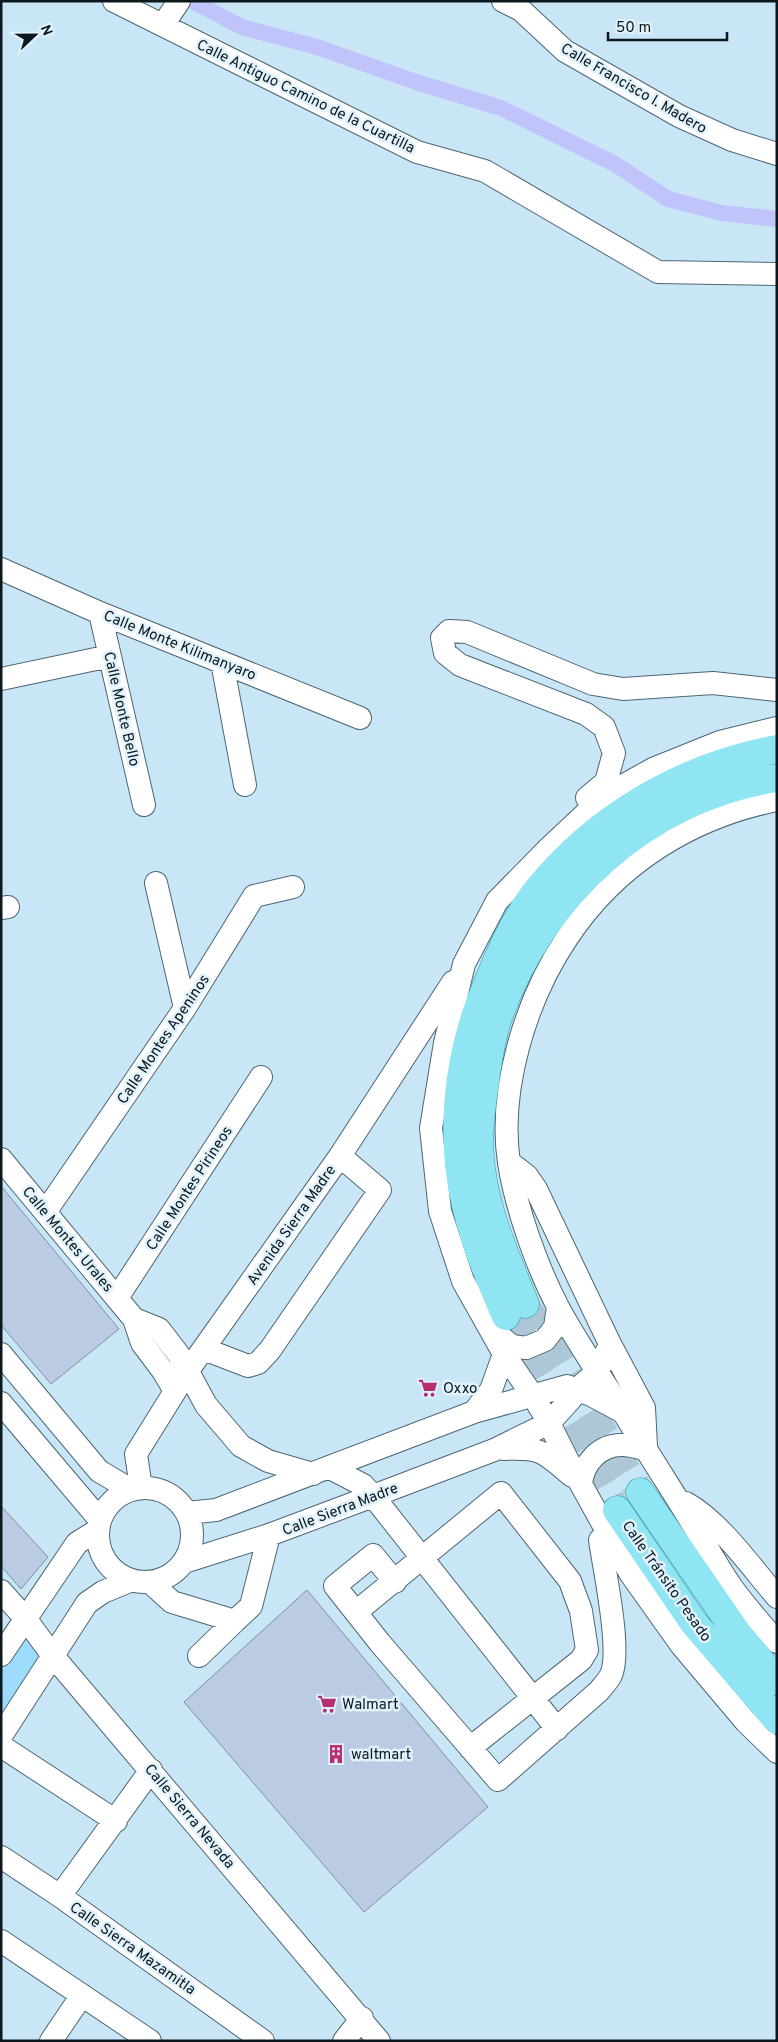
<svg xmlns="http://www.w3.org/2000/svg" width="778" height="2042" font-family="Overpass,sans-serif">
<rect width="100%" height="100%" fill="#c9e6f7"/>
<path fill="#9edcfe" d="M24,1631L50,1657L1,1720V1666Z"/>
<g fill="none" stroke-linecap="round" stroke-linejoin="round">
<path stroke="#c1c4fa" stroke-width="16" d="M194,2L242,27L317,47L416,82L501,108L615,164L668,199L722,213L777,219"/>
</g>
<path fill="#bbcbe4" stroke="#7f8fa6" d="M1,1186L119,1329L51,1384L1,1325Z
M1,1506L48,1557L21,1589L1,1566Z
M307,1590L488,1807L364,1912L184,1702Z"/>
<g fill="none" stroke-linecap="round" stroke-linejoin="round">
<path stroke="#adc7d6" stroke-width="28" stroke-dasharray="28 14" stroke-linecap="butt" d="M525,1304L640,1492
M506,1316L617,1510"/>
<g stroke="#4c6674" stroke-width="24">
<path id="minor" d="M114,1L417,152L485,171L658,272L777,274
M503,1L521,10L565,51L679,116L732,140L777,154
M163,25L179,1
M1,569L100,613L360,718
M100,613L144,805
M222,662L245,785
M1,679L110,656
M777,728L720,742L653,769L626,784L596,804L549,848L497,901L464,964L445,1043L431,1128L440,1211L463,1281L504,1354L533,1396L549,1423L567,1459L630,1573L682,1646L746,1722L777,1752
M587,798L606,782L614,753L604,727L586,714L460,665L445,653L442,638L449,631L467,632L593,684L623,689L713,683L777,690
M777,800C691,817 616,864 567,938C526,999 498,1089 509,1163C516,1208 537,1267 558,1307C581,1350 611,1391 636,1433C656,1466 677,1498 697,1531C709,1550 720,1571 733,1589C747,1608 762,1625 777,1642
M156,883L185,1008
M1,908L8,907
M1,1159L134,1319L142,1343L163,1371L175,1391
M509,1162L527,1176L536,1189L610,1344L644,1408L646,1446
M46,1211L185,1008L254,896L293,887
M117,1298L261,1077
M134,1319L159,1329L179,1355L206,1405L241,1446L268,1461L313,1474
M492,1330L512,1346L526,1348L545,1340L555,1327L558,1307
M204,1349L248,1366L258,1363L270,1350L380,1190L340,1156
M1,1354L99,1471L131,1490
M1,1403L100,1520
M474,1412L491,1390L504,1354
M503,1449C541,1447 543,1451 572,1476
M330,1468L363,1485L373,1496L557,1729
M581,1484C583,1463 600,1444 623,1445C630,1445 639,1448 646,1449
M141,1488L136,1454L187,1372L340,1156L453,982
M98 1535a47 47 0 1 1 94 0a47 47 0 1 1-94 0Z
M686,1503C720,1522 751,1567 777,1597
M187,1513L216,1510L474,1412L567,1386L591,1395L623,1412
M184,1562L269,1535L373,1496L494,1450L549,1423L570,1400L577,1389L598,1371L610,1344
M150,1582L172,1602L235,1621L251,1606L269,1535
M395,1582L373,1555L335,1586L380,1643L498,1780L599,1691C603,1686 608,1681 611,1675C622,1651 604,1569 600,1540
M1,1591L25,1618L53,1656L379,2041
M356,1612L501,1493L570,1581L581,1611L587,1650L581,1660L470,1748
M1,1655L77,1543L98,1530
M199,1656L235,1621
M1,1736L87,1603L103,1592L132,1580
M1,1746L116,1821
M1,1857L60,1896L263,2041
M60,1896L151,1770
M1,1941L150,2041
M51,2041L82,1995
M344,2041L362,2018"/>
</g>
<g stroke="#3193a2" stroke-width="29">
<path id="major" d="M525,1304C507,1260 487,1216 481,1168C477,1139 481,1109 485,1081C488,1060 491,1038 498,1018C540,896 647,797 777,778
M506,1316C484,1266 465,1219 459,1165C453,1101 464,1038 489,980C501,950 515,919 535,893C595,817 682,767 777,749
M640,1492L737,1633L777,1681
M617,1510L694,1623L777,1720"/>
</g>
<use href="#minor" stroke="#fff" stroke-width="22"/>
<use href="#major" stroke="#8fe6f2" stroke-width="28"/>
</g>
<defs>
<g id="supermarket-bare" transform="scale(1.5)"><path d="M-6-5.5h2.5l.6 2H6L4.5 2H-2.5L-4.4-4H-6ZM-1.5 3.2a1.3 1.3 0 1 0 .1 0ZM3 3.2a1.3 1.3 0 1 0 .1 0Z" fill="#b62f6f" stroke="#e0f2fc" stroke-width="2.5" paint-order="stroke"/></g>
<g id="building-bare" transform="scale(1.5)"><path d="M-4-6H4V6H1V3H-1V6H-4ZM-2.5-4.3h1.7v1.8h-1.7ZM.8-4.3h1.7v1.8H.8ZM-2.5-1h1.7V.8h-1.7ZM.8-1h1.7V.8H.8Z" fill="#b62f6f" stroke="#e0f2fc" stroke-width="2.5" paint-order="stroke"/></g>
</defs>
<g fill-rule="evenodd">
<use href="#supermarket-bare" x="428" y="1388"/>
<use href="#supermarket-bare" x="327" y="1704"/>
<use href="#building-bare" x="336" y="1754"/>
</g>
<g text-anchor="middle" stroke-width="5" stroke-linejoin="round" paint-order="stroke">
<g font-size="15" fill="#0d181d" stroke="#e0f2fc">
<text transform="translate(634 88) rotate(30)" y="5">Calle Francisco I. Madero</text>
<text transform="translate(306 96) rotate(26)" y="5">Calle Antiguo Camino de la Cuartilla</text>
<text transform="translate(180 645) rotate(22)" y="5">Calle Monte Kilimanyaro</text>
<text transform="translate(122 709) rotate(77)" y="5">Calle Monte Bello</text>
<text transform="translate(163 1039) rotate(-56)" y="5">Calle Montes Apeninos</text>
<text transform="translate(189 1188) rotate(-57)" y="5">Calle Montes Pirineos</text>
<text transform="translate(291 1225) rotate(-55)" y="5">Avenida Sierra Madre</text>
<text transform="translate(68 1239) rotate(50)" y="5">Calle Montes Urales</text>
<text transform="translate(340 1509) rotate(-21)" y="5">Calle Sierra Madre</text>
<text transform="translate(667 1581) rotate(55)" y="5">Calle Tránsito Pesado</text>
<text transform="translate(190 1816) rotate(50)" y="5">Calle Sierra Nevada</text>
<text transform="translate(133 1948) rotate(35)" y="5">Calle Sierra Mazamitla</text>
</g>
<g font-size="15" fill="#0d181d" stroke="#e0f2fc" text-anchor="start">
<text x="443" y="1393">Oxxo</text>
<text x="342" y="1709">Walmart</text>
<text x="351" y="1759">waltmart</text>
</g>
</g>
<rect width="778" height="2042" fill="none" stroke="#0d181d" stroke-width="5"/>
<g transform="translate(35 35) rotate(68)" stroke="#e0f2fc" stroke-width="4" paint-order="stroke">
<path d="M0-4L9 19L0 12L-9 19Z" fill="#0d181d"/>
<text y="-8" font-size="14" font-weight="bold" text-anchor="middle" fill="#0d181d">N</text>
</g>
<path d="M608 32v8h119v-8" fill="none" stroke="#0d181d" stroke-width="2.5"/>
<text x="616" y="32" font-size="15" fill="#0d181d" stroke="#e0f2fc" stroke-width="4" paint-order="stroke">50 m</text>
</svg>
